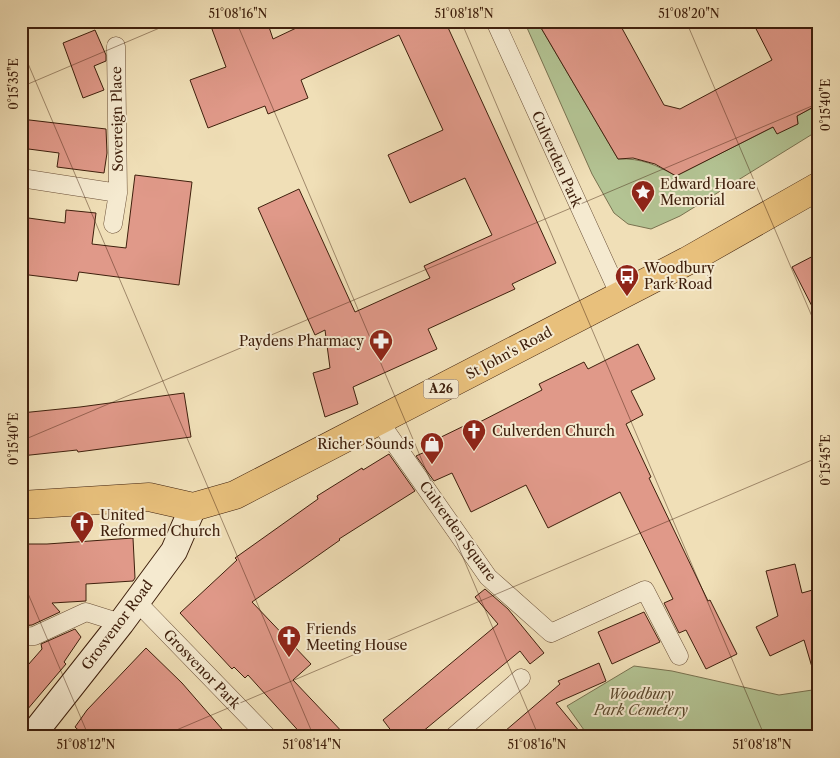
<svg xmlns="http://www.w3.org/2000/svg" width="840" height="758" font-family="'Libre Caslon Text',serif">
<rect width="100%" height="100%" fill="#f0dfb7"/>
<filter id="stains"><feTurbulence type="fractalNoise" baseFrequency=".004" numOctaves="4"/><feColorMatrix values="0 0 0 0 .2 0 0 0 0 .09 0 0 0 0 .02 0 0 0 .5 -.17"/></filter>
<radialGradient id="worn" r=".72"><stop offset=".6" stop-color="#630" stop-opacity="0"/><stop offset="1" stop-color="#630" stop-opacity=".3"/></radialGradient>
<path fill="#b3c393" stroke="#797250" d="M524,21H537L618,159C642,158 656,165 676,176L773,127L798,124L797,116L819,104V130L680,216L651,229L628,224L614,213L592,174Z
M634,666L672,671L779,695L819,689V737H589L567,706Z"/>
<path fill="#e09989" stroke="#3f200d" d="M209,21H267L273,39L311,21H445L556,263L512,284L515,289L428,329L437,349L353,387L358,404L325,417L313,373L330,368L325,330L315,335L258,208L299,189L355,312L430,278L424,266L492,235L465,178L410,203L388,155L443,130L399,35L301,80L308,98L268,114L265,106L208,128L190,80L226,67Z
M537,21H618L664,105L680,109L772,60L752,21H819V104L797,116L798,124L777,134L773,127L676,176L655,164L633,158L618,159Z
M95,30L106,55V61L94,66L104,90L83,98L63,43Z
M21,119L106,129L107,153L104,173L57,167L59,153L21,148Z
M135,175L192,182L179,285L79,272L77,281L21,274V217L65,223L66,210L96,213L92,244L126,248Z
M819,253V320L792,267Z
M638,344L655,379L631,391L643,415L626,424L651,477L649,478L708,601L710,600L737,654L706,669L686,630L679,633L664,603L673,599L620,492L548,528L526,485L471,512L452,473L434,481L416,456L438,446L435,440L470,423L472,426L542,390L539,384L584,362L588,369Z
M184,393L191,437L78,452L77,450L21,456V413L80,407Z
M389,454L415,491L339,539L340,540L252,602L311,664L293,680L347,737H304L248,675L245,678L234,667L232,669L180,613L237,560L235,558L318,499L317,496L362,468L363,470Z
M133,538L135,578L133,581L86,584V601L52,603L60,612L32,625L21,626V544H47Z
M795,564L802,593L816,589L819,602V673L814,674L804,640L770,656L756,627L778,616L766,571Z
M485,589L508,609L544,653L530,664L520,651L416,737H396L383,720L498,624L475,597Z
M644,612L660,642L612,664L598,632Z
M75,629L81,637L64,662L66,664L21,717V673L42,649L41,644Z
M146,648L182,683L229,737H86L75,727L87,710Z
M599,663L606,681L556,703L584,737H498L560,684L558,681Z"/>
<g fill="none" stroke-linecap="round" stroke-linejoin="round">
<g stroke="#6b5038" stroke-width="19">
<path id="street" d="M495,21L620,296
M21,178L118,193L116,46
M113,224L118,193
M379,421L488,577L551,633L645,590L679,656
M136,601L268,737
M21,637L34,636L86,612L121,623
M453,737L521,678"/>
</g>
<g stroke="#3f200d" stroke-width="28">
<path id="secondary" d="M31,737L121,623L174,551L193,507"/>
</g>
<g stroke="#3f200d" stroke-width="29">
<path id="highway" d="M21,505L149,497L193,507L235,495L687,261L819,186"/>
</g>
<use href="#street" stroke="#f5ead0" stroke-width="18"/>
<use href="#secondary" stroke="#f5ead0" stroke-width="26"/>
<use href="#highway" stroke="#e8c07c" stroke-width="28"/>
</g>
<path fill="none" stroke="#3f200d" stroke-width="1" stroke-opacity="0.45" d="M236,21L539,737M461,21L765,737M686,21L819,333M21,47L314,737M21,87L176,21M21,441L819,103M21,577L89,737M160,737L819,457"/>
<defs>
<g id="sight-pin" transform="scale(1.25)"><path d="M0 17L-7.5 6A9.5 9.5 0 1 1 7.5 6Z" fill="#8f2418" stroke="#f5ead0"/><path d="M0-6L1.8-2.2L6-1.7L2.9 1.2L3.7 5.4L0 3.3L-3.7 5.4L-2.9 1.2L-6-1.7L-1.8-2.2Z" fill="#fff"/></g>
<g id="bus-pin" transform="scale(1.25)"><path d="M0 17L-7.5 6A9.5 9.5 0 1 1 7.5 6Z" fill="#8f2418" stroke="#f5ead0"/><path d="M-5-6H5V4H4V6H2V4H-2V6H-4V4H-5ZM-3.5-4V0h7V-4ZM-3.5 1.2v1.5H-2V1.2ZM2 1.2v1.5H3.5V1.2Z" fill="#fff"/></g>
<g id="pharmacy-pin" transform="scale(1.25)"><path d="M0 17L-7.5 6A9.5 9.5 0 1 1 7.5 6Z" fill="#8f2418" stroke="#f5ead0"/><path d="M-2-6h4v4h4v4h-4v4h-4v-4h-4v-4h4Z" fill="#fff"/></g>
<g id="church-pin" transform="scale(1.25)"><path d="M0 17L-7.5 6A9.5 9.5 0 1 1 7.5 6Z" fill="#8f2418" stroke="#f5ead0"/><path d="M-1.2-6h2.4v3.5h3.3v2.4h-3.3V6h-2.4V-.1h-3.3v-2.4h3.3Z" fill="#fff"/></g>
<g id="shop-pin" transform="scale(1.25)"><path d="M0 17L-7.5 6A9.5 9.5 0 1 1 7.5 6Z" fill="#8f2418" stroke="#f5ead0"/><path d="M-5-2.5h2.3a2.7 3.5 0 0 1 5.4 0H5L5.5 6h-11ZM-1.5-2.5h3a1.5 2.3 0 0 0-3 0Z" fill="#fff"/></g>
</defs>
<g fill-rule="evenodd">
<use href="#sight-pin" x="643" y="192"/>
<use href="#bus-pin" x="627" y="276"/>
<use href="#pharmacy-pin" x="381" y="341"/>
<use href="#church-pin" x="474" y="431"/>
<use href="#shop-pin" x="432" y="444"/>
<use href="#church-pin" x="82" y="523"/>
<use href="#church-pin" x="289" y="637"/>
</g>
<g text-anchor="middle" stroke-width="4" stroke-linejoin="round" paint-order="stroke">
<rect fill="#f5ead0" stroke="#765d48" stroke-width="1" x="423.5" y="379.5" width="35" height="19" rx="4"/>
<g font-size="12" font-weight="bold" fill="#3f200d">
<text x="441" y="393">A26</text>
</g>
<g font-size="14" fill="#3f200d" stroke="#f5ead0">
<text transform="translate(117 119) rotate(-91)" y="5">Sovereign Place</text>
<text transform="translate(557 159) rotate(66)" y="5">Culverden Park</text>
<text transform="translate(509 353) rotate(-28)" y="5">St John's Road</text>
<text transform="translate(458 531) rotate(54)" y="5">Culverden Square</text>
<text transform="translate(117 625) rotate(-53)" y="5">Grosvenor Road</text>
<text transform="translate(202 669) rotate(46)" y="5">Grosvenor Park</text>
</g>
<g font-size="14" fill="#3f200d" stroke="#f5ead0" text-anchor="start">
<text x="660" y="189">Edward Hoare<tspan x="660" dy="16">Memorial</tspan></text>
<text x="644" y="273">Woodbury<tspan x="644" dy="16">Park Road</tspan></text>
<text x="364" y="346" text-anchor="end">Paydens Pharmacy</text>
<text x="492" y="436">Culverden Church</text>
<text x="414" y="449" text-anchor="end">Richer Sounds</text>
<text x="100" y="520">United<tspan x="100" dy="16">Reformed Church</tspan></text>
<text x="306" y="634">Friends<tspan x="306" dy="16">Meeting House</tspan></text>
</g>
<g font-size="14" font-style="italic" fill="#5c492e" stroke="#f5ead0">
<text x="641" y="699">Woodbury<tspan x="641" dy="16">Park Cemetery</tspan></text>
</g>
</g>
<rect width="840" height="758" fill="none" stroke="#f0dfb7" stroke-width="55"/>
<rect x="28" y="28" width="784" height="702" fill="none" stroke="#3f200d" stroke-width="2"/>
<g font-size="12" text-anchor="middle" fill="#3f200d">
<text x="238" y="18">51°08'16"N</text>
<text x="464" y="18">51°08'18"N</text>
<text x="689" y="18">51°08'20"N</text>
<text transform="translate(14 84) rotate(-90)" y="4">0°15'35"E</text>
<text transform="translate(826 105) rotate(-90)" y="4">0°15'40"E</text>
<text transform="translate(14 439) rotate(-90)" y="4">0°15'40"E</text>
<text transform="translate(826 460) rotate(-90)" y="4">0°15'45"E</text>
<text x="86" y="749">51°08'12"N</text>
<text x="312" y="749">51°08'14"N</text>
<text x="537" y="749">51°08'16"N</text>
<text x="762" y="749">51°08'18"N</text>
</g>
<rect width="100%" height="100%" filter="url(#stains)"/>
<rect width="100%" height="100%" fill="url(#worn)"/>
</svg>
